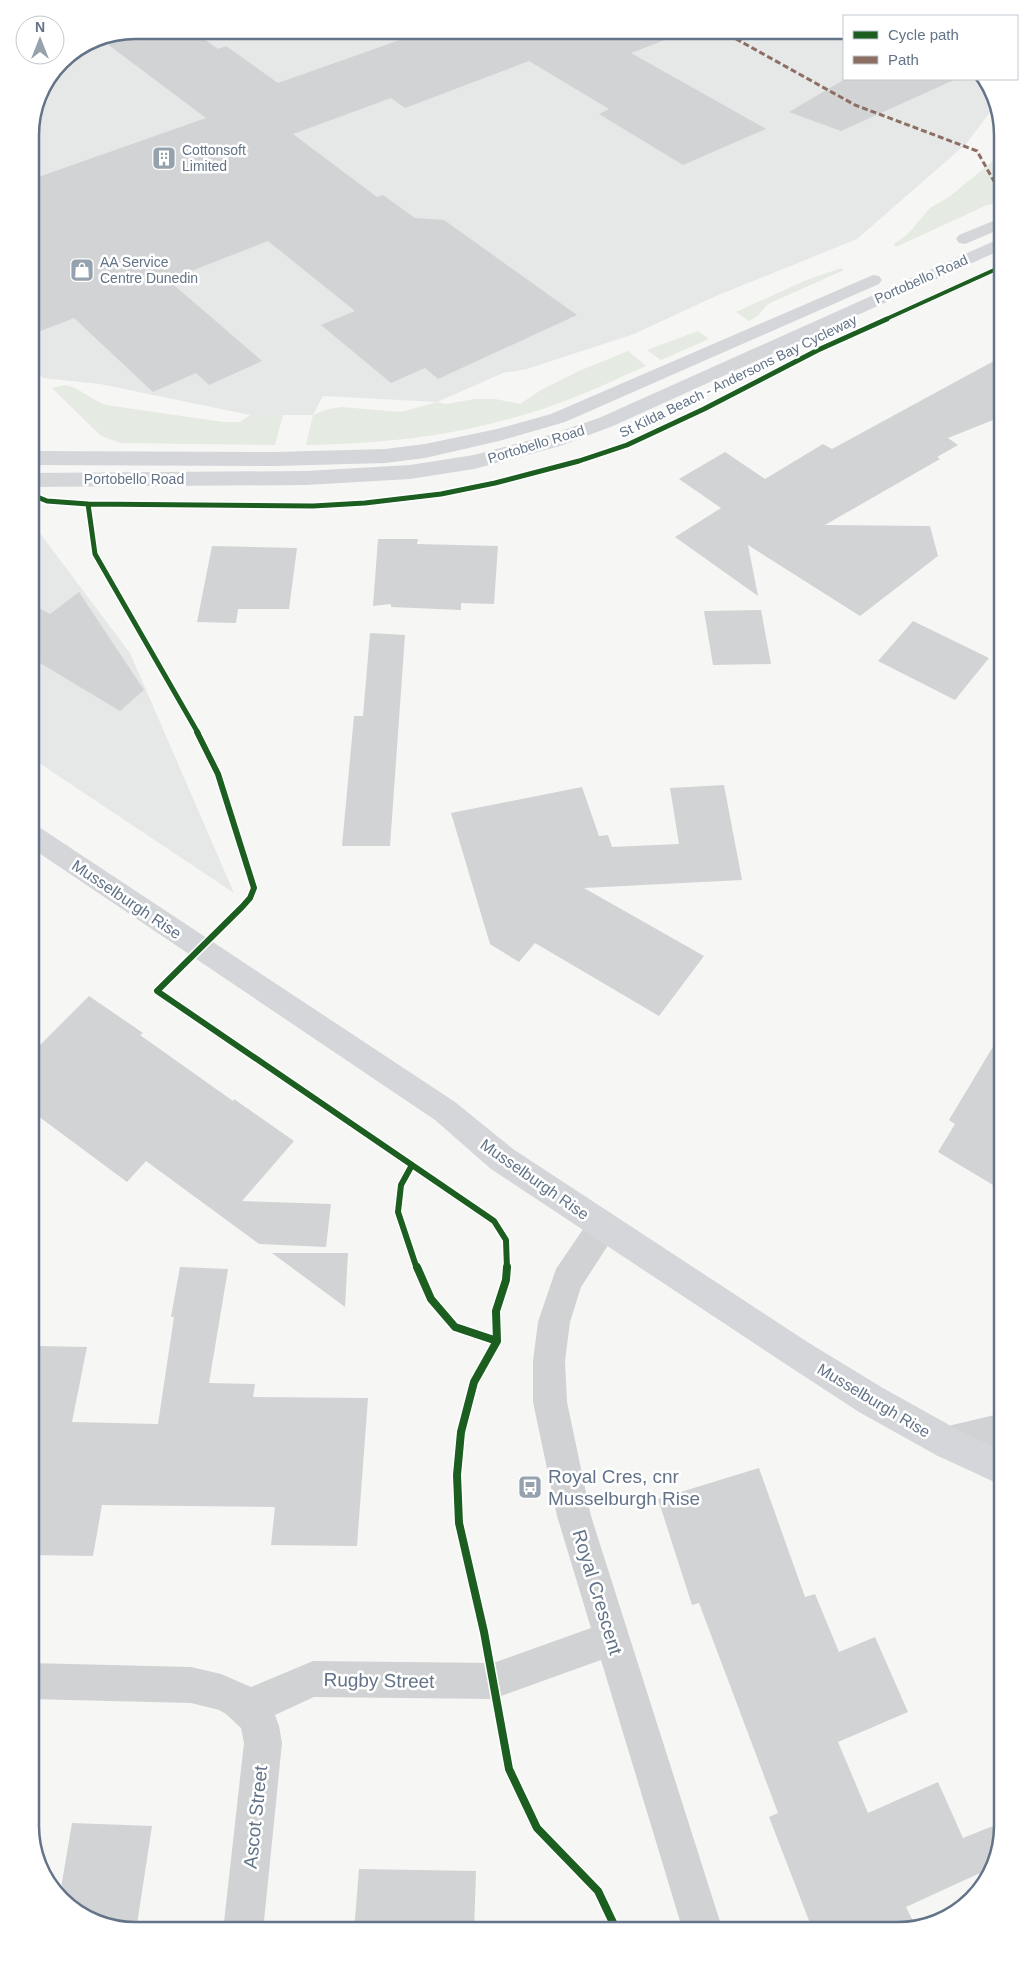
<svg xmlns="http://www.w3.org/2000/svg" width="1033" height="1961" font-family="Arial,sans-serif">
<rect width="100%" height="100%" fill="#f6f6f4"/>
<path fill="#e6e7e7" d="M134,30H704L752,41L771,30H844V79H983L995,94L997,103L966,144L857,239L716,296L634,334L527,369L503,373L437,402L323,396L313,415H250L100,384L43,378L30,366V128L38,94L61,60L95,38Z
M30,520L130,653L234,893L30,757Z"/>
<path fill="#e5eae2" d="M1003,147V203L987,205L896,247L894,245L895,243L907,235L930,208L949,197L999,156Z
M841,268L844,270L768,304C761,312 759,316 749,321L736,312L804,281Z
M698,331L709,339L661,360L647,350Z
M628,351L646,366C614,380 583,395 551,406C471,434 391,444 306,445L313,415L325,410L341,407L401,412L437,402L446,404L475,399H495L520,404L541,390L579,371Z
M64,385C80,387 91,400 106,405L223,422H240L250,415H283L275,445L121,443L101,436L52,388Z"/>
<path fill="#d2d3d4" d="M134,30H192L218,49L226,46L278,83L428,30H682L683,33L631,53L766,129L683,165L599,114L609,109L529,61L405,108L391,98L293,134L377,197L383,195L415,218L444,220L577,315L438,379L425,368L391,383L321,325L355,311L268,241L168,280L262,361L209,385L196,373L153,392L74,318L30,335V180L206,118L98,37Z
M845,79H956L841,131L789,112Z
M1003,356V416L948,438L958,445L937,457L940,459L825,525L930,526L938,556L860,616L748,545L758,596L675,537L721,508L679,479L725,452L765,479L823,444L832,449Z
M378,539H418L417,544L498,546L494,604L461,603V610L391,607V604L373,606Z
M212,546L297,548L289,609H238L236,623L197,622Z
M79,592L144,690L120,711L30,657V603L50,614Z
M761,610L771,664L713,665L704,611Z
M913,621L989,658L955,700L878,661Z
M370,633L405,635L390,846H342L354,716H363Z
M724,785L742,880L584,888L704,956L659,1016L535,943L519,962L490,944L451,813L582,787L599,836L608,835L612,847L679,844L670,788Z
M89,996L143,1033L140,1035L233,1101L234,1099L294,1141L242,1201L331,1204L326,1247L259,1244L146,1161L127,1182L30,1110V1055Z
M1003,1030V1191L938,1152L955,1124L949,1120Z
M272,1253H348L345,1307Z
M180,1267L228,1269L209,1383L255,1384L253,1397L368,1398L357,1546L271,1545L275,1507L102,1505L93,1556L30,1555V1391L40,1346L87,1347L72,1422L158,1424L174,1317H171Z
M759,1468L805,1597L815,1594L839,1652L875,1637L908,1712L838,1742L868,1813L938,1782L963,1838L1003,1822L991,1868L906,1907L913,1921L893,1931H813L769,1817L778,1813L699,1603L692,1605L658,1499Z
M72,1823L152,1826L136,1931H128L76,1913L60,1894Z
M359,1869L476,1871L474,1931H354Z"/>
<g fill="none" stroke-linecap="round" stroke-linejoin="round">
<path fill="#d1d2d3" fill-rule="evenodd" d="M603,1211L614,1216L618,1226L614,1236L581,1287L570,1322L565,1361L567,1402L591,1516L723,1931H683L601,1660L493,1699L314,1697L275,1715L279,1726L282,1743L263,1931H223L244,1743L241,1728L226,1714L219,1710L191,1703L30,1699V1663L191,1667L221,1674L251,1687L313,1661L493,1663L591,1628L557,1516L533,1402V1361L538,1322L556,1269L592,1216Z
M1003,1413V1447L948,1460L936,1455L931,1443L936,1431L948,1426Z"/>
<path fill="#d4d6d9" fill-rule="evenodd" d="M1003,217V228L965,244L959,243L956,239L959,235Z
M1003,237V249L613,426L560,446L474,469L410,479L306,485L30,487V473L306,471L410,465L474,455L546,436L599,418Z
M873,275L879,276L882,280L879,284L565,422L499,441L425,458L385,463L275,466L30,465V451L275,452L385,449L425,444L497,429L551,414Z
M30,824L39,827L455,1102L513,1149L809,1343L883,1388L960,1431L1003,1451V1486L936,1455L859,1412L787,1365L491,1169L435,1120L30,847Z"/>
<path stroke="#8d6e63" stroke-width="3" stroke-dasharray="6 3" stroke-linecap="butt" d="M720,30L855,105L977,151L995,183L1003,189"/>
<g stroke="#fff" stroke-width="5.5">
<path id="cycleway-far3" d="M884,320L1003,266"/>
</g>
<g stroke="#fff" stroke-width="8">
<path id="cycleway-far2" d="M30,494L47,501L88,504L313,506L365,503L441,494L495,483L579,461L627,445L704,409L818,350L887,319
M88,504L95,554L198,733"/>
</g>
<g stroke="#fff" stroke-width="9">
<path id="cycleway-far1" d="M197,732L218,774L254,888L250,898L242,907L157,991L494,1221L506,1240L507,1269
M412,1165L401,1185L398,1212L417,1269"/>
</g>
<g stroke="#fff" stroke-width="11">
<path id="cycleway" d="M417,1267L431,1299L455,1327L497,1341
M507,1267L506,1280L496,1311L497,1341L474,1382L461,1432L457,1475L459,1523L484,1632L509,1769L537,1828L598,1891L617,1931"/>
</g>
<use href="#cycleway-far3" stroke="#1b5e20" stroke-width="4"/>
<use href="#cycleway-far2" stroke="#1b5e20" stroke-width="5"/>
<use href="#cycleway-far1" stroke="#1b5e20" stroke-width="6"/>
<use href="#cycleway" stroke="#1b5e20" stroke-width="8"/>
</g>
<defs>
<g id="building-square" transform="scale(1.25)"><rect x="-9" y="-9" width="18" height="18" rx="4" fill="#96a1ae" stroke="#fff"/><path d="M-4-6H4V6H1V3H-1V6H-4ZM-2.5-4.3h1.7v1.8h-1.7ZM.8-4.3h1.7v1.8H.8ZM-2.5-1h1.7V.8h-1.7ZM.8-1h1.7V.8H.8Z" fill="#fff"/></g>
<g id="shop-square" transform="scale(1.25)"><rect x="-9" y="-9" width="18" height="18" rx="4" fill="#96a1ae" stroke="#fff"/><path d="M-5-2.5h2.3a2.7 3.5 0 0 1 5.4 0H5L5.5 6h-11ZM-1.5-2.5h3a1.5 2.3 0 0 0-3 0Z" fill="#fff"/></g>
<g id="bus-square" transform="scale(1.25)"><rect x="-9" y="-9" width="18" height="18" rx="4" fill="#96a1ae" stroke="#fff"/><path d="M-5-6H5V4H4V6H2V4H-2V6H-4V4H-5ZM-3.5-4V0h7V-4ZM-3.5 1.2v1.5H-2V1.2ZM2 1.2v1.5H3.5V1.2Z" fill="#fff"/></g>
</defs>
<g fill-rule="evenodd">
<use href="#building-square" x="164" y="158"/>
<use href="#shop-square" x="82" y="270"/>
<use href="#bus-square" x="530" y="1487"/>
</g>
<g text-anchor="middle" stroke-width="5" stroke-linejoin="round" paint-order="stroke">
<g font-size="14" fill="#637388" stroke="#fff" text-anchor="start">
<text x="182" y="155">Cottonsoft<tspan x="182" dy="16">Limited</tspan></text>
<text x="100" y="267">AA Service<tspan x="100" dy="16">Centre Dunedin</tspan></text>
</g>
<g font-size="14" fill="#637388" stroke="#fff">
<text transform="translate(921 279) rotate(-24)" y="5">Portobello Road</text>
<text transform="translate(738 376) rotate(-26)" y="5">St Kilda Beach - Andersons Bay Cycleway</text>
<text transform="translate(536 444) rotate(-17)" y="5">Portobello Road</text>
<text x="134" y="484">Portobello Road</text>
</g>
<g font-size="16" fill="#637388" stroke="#fff">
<text transform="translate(127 899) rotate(34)" y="6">Musselburgh Rise</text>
<text transform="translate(535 1179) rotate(35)" y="6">Musselburgh Rise</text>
<text transform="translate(874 1400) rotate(31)" y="6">Musselburgh Rise</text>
</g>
<g font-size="19" fill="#637388" stroke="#fff" text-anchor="start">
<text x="548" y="1483">Royal Cres, cnr<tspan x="548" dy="22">Musselburgh Rise</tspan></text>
</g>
<g font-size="19" fill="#637388" stroke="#fff">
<text transform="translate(598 1592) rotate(73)" y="7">Royal Crescent</text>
<text transform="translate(379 1680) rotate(1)" y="7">Rugby Street</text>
<text transform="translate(255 1817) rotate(-84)" y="7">Ascot Street</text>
</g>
</g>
<path d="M0 0H1033V1961H0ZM135 39H898A96 96 0 0 1 994 135V1826A96 96 0 0 1 898 1922H135A96 96 0 0 1 39 1826V135A96 96 0 0 1 135 39Z" fill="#fff" fill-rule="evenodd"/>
<path fill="none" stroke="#637388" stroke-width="2.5" d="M135 39H898A96 96 0 0 1 994 135V1826A96 96 0 0 1 898 1922H135A96 96 0 0 1 39 1826V135A96 96 0 0 1 135 39Z"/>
<rect x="843" y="15" width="175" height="65" fill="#ffffff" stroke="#c1c7cf"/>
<rect x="853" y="31" width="25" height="8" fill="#1b5e20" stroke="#c1c7cf"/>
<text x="888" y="40" font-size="15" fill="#637388">Cycle path</text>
<rect x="853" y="56" width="25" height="8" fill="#8d6e63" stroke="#c1c7cf"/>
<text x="888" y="65" font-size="15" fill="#637388">Path</text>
<g transform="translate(40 40)"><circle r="24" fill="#ffffff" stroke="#c1c7cf"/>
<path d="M0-4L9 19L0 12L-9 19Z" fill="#96a1ae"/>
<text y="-8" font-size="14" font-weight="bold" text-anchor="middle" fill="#637388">N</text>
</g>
</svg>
